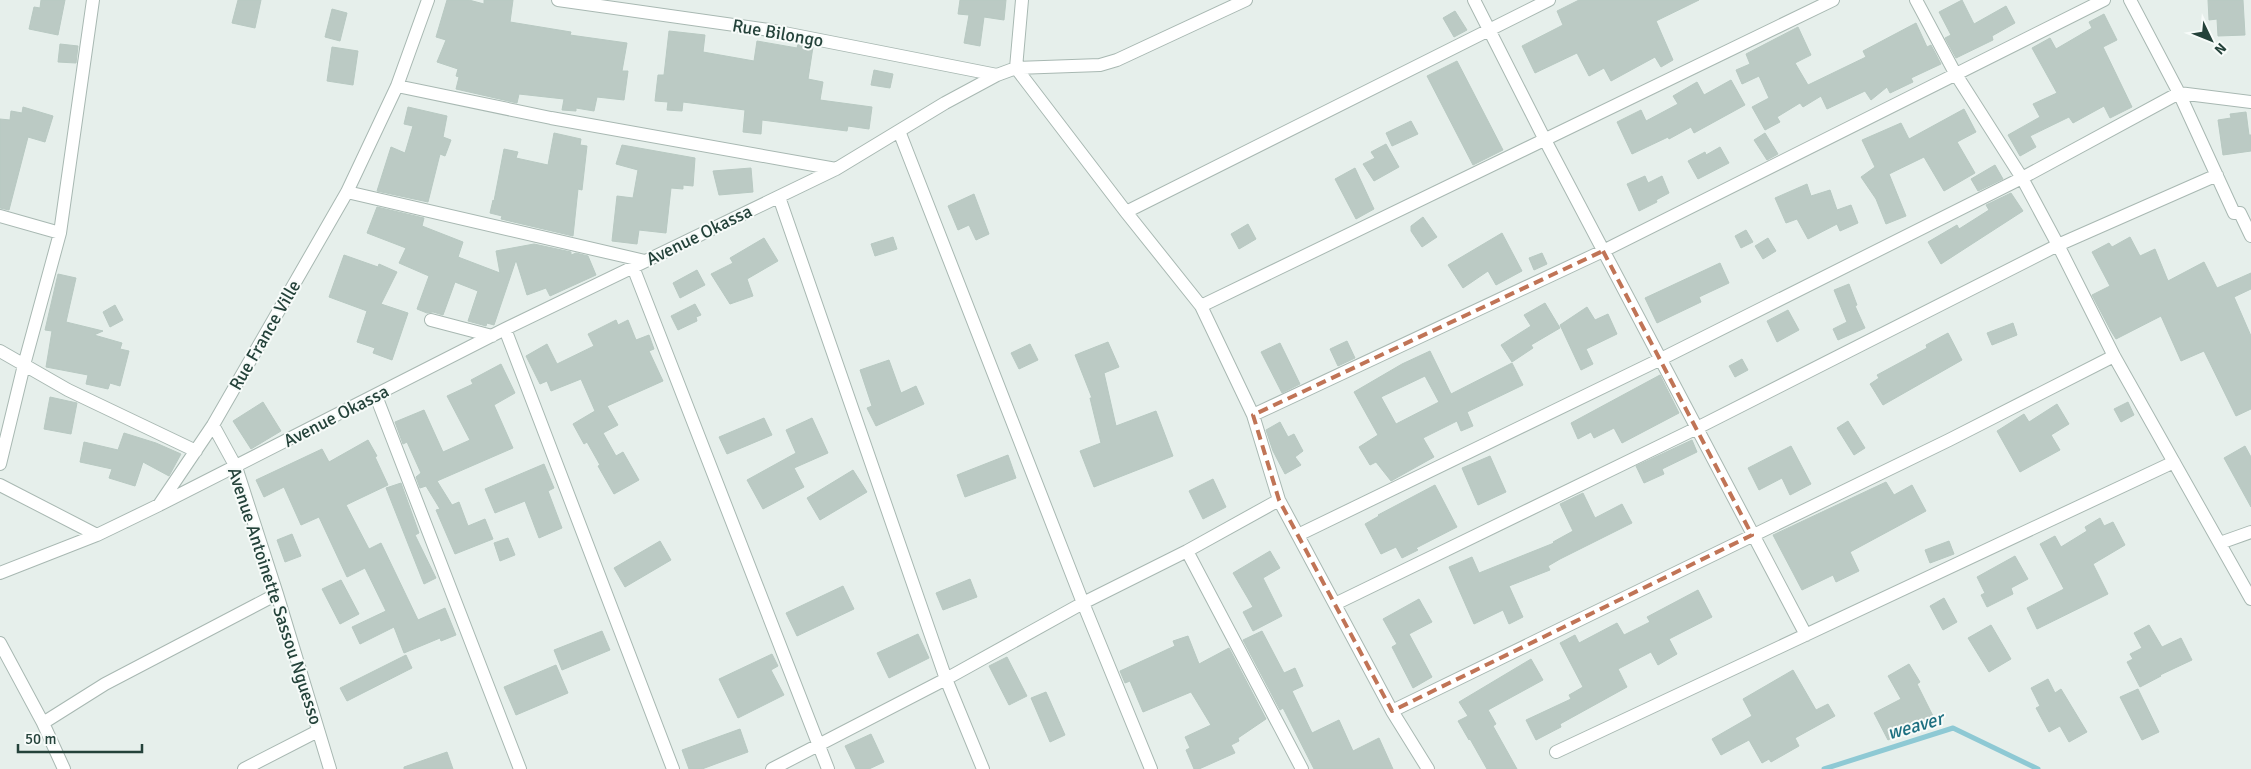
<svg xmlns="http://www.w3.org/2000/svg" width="2251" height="769" font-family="Signika,sans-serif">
<rect width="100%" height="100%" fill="#e6efeb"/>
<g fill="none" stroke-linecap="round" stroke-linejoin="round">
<path stroke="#8ec9d4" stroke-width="5" d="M1824,769L1953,728L2038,769"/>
</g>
<path fill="#bbcac4" stroke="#b8c9c2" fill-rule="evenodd" d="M41,0H65L58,35L29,29L34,7L40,8Z
M238,0H261L255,28L232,23Z
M447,0H469L484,4V0H513L510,22L571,32L570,35L627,43L622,71H628L624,100L597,97L594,111L576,108V111L562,110L564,99L519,94L517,103L456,89L459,77L456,76L458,69L437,62L446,40L436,37Z
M960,0H1006L1004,20L984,17L980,46L964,43L969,15L958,14Z
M1579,0H1699L1656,21L1673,60L1661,67L1655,57L1611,81L1604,68L1589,76L1577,53L1535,73L1522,46L1563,25L1557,11Z
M1962,0L1974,24L2006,6L2015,23L1992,36L1993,40L1956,58L1945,38L1951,35L1939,12Z
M2208,0H2243L2245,35L2218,36L2217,19L2209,20Z
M332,9L347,13L340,41L325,37Z
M1455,11L1467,30L1454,37L1443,18Z
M2104,14L2117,40L2103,47L2132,107L2110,118L2104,106L2073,123L2069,117L2030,136L2036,147L2020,156L2008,135L2040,117L2033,104L2057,93L2032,48L2050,38L2056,49L2092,28L2089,22Z
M1916,23L1927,47L1931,45L1941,64L1911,78L1913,82L1890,93L1887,87L1871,100L1865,91L1827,109L1821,96L1803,107L1800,103L1777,117L1780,122L1765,130L1752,107L1769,98L1759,76L1742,84L1736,70L1750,64L1746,54L1798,27L1811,55L1795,63L1808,85L1866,57L1863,51Z
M669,31L705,35L703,52L754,61L757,41L797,48L798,44L813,47L808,79L823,82L820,100L872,107L869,129L848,126L847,131L762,120L761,134L743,132L745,110L683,102L682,111L667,110L668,102L655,101L658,75H664Z
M60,44L78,46L76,63L58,62Z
M332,47L358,51L353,85L327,81Z
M1457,61L1503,150L1473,165L1427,76Z
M874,70L893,74L890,88L871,85Z
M1731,80L1745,105L1694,133L1691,127L1669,139L1668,137L1632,154L1617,122L1641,110L1646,121L1678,104L1673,96L1697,82L1704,95Z
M23,107L53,116L45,142L28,137L9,210L0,208V119L10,120L11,111L22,113Z
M408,107L447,116L443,137L451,140L445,156L440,154L428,202L377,191L391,147L405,153L413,126L404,124Z
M1964,109L1976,132L1957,142L1975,173L1944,191L1924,157L1889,174L1906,216L1886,224L1876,199L1861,177L1875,167L1862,140L1901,123L1909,139Z
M2246,112L2249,135H2251V151L2223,155L2218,120L2231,118L2230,114Z
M1411,121L1418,134L1392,146L1386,133Z
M554,133L581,139L580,145L587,146L582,190L578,189L573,236L501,219L502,216L490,213L493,200L494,201L504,149L518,152L516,158L548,165Z
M1765,133L1778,154L1767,160L1754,140Z
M1386,144L1399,167L1374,181L1363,164L1375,158L1371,152Z
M622,145L695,158L693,186L683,185V189L671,188L666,233L639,230L637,244L612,241L617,196L633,198L638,170L616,164Z
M1720,147L1729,163L1698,179L1688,161L1705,152L1706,155Z
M1995,165L2003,179L1978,191L1971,179Z
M751,168L753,192L719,195L713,171Z
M1355,168L1374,209L1356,219L1335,179Z
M1645,176L1648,183L1662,176L1669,193L1656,200L1657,202L1639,211L1627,184Z
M1807,184L1811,196L1830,190L1837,210L1851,205L1858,223L1840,231L1837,224L1808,239L1797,219L1786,223L1775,198Z
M2011,193L2023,211L1941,264L1928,242L1957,225L1959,229L1989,210L1986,205Z
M974,194L989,234L976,240L969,225L958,230L948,206Z
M377,207L424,218L422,226L463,242L458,257L500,273L496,251L534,244L571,252V255L576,253L588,256L596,275L550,296L546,288L527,295L516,260L494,325L487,323L486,326L468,321L478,291L455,282L443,315L433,312L427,313L417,309L429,276L399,263L406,248L367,233Z
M1423,217L1437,237L1422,247L1411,231V226Z
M1248,224L1256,239L1239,249L1231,234Z
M1746,230L1753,242L1741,248L1735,236Z
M1502,233L1522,271L1496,285L1488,271L1463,288L1448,265Z
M893,237L897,249L875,256L871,244Z
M2130,237L2140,256L2155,249L2168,281L2204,262L2217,288L2251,273V289L2234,297L2251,336V409L2236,416L2204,351L2181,361L2161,316L2116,339L2111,331L2092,295L2110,286L2092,252L2109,243L2112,247Z
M764,238L778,261L747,279L753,296L730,304L711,274L733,263L730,258Z
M1768,238L1776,251L1763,259L1755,246Z
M1542,253L1547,264L1534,270L1529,258Z
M344,255L378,267L379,264L397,272L381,304L408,313L392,360L373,353L375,348L357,342L367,311L329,297Z
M1720,263L1729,283L1699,297L1701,302L1657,323L1645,298Z
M697,270L705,285L680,298L673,283Z
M58,274L76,278L66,322L103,331L94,335L122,343L120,349L129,351L120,386L110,383L108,389L86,384L88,375L46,367L52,331L45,330Z
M1849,284L1857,305L1855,306L1865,328L1838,340L1833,329L1847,322L1834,290Z
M1545,303L1560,328L1531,345L1533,348L1512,362L1501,345L1531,326L1524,315Z
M695,304L701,315L696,317L697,321L678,330L671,316Z
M115,305L123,320L110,327L103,312Z
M1587,307L1595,320L1608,314L1617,334L1586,349L1593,364L1581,370L1560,325Z
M1788,310L1799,330L1777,342L1767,321Z
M616,320L618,325L628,320L636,340L649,335L654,349L649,351L663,381L607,406L618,425L603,433L616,456L623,452L639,480L614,494L598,466L600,465L587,442L584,444L573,424L595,411L581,379L551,391L547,381L540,384L526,356L547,344L557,364L594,346L588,334Z
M2013,323L2017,335L1992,345L1987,333Z
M1948,333L1962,360L1883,405L1870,384L1879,378L1877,375L1927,348L1926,345Z
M1347,341L1355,358L1338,366L1330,349Z
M1108,342L1119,367L1104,373L1116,426L1156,411L1173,456L1094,487L1080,451L1101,443L1090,398H1092L1075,355Z
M1280,343L1300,384L1282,393L1261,352Z
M1030,344L1038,360L1019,369L1011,353Z
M1430,351L1451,394L1512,363L1523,385L1467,412L1473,426L1461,431L1457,421L1423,438L1434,457L1391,481L1376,462L1370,465L1359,447L1378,435L1354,392L1402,364ZM1425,376L1439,402L1396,424L1381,397Z
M1742,359L1748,370L1735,377L1729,366Z
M889,360L901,393L916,386L924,404L876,426L867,408L872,406L860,370Z
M501,364L515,393L494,405L513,448L437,481L452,505L459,502L468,526L485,519L493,539L455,554L436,510L440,509L426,486L420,488L416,477L421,473L407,442L403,444L395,422L424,410L443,452L470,440L447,396L473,384L471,380Z
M1660,375L1679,413L1622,443L1614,428L1594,438L1591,432L1578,439L1571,423Z
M50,397L77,403L71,434L44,429Z
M263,402L281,431L251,449L233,421Z
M2128,402L2134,415L2121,422L2114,409Z
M2057,404L2069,424L2051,435L2060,450L2020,472L1997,431L2024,414L2029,422Z
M764,418L772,435L727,454L719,437Z
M812,418L828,453L794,468L804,487L763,509L747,480L796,453L786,430Z
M1848,421L1865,448L1854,455L1837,428Z
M1280,422L1288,437L1294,434L1303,451L1295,457L1301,465L1285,474L1273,451L1266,430Z
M124,433L156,443L181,454L169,476L143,462L135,486L109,478L112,469L80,462L84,442L118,450Z
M368,440L377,456L375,457L388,485L346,505L369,549L381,543L418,620L445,608L456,635L441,641L440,638L404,653L394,627L360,644L352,627L386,611L365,568L347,577L319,517L301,525L284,487L264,497L256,480L322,449L329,462Z
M1692,440L1697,452L1662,469L1664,474L1644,483L1636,466Z
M1791,446L1811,484L1790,495L1782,478L1759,490L1748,468Z
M2245,446L2251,457V507L2224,458Z
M1008,455L1016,478L965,497L957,475Z
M1490,456L1506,492L1478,505L1462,468Z
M544,464L554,488L548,491L562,528L539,538L525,501L495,513L485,489Z
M853,470L867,492L820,520L807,498Z
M1213,479L1226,507L1203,519L1189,491Z
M1886,482L1894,495L1912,485L1926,511L1850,552L1859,571L1836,582L1833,575L1802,590L1773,535Z
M401,483L419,533L415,535L436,578L424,584L386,488Z
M1435,485L1457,527L1416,548L1418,550L1402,558L1396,547L1381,554L1365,524L1379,516L1378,515Z
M1583,493L1595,518L1622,504L1632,523L1560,559L1548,566L1550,570L1509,586L1523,617L1509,624L1503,610L1474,624L1449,567L1472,557L1479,573L1554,543L1553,542L1573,531L1560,504Z
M2100,518L2104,526L2113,522L2125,545L2093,564L2108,594L2037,629L2027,608L2064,589L2040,544L2055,536L2061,547L2087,531L2085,527Z
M292,534L301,556L285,562L277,540Z
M508,538L515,555L500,561L494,543Z
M660,541L671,560L625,587L614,568Z
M1949,541L1954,554L1930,563L1925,550Z
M1270,551L1280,568L1263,578L1282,616L1253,631L1243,612L1253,607L1233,573Z
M2015,556L2028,579L2011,588L2013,594L1987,607L1981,595L1985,593L1977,577Z
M970,579L977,597L943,610L936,593Z
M341,580L359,614L340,624L322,589Z
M843,586L854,609L797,636L786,613Z
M1698,590L1712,617L1669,639L1677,654L1658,665L1651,652L1618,669L1627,687L1560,724L1561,727L1536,740L1526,720L1571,699L1569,695L1583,687L1560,643L1575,635L1579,643L1617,623L1624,635L1650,622L1647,617Z
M1944,598L1957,622L1943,630L1930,606Z
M1419,599L1432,622L1409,634L1432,677L1413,688L1392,647L1397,644L1383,619Z
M1991,625L2011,659L1989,672L1968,638Z
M2149,625L2162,647L2181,638L2192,660L2160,675L2161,676L2140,687L2127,662L2133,659L2130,654L2142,648L2134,633Z
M602,631L610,650L562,670L554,650Z
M1262,631L1284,673L1295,668L1303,686L1292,691L1312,733L1339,720L1353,751L1379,738L1393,769H1314L1283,708L1280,710L1243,640Z
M918,634L929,658L889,678L877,653Z
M1188,636L1199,664L1229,648L1266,719L1238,738L1239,741L1231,745L1235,753L1199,769H1194L1186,750L1190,748L1185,737L1211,725L1191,692L1143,712L1130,681L1125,683L1120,671L1175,646L1173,641Z
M772,654L778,666L771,670L784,695L738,718L719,679Z
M406,655L412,668L347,701L340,688Z
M1007,657L1027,696L1009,705L989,666Z
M1531,659L1543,680L1488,710L1496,724L1493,726L1517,769H1487L1470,739L1469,740L1458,721L1468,716L1459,702Z
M1909,664L1920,682L1917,684L1933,716L1888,740L1874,713L1901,699L1888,676Z
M556,665L568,693L516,715L504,687Z
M1793,670L1816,710L1828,704L1835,716L1795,738L1799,746L1771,762L1769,759L1762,763L1749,740L1721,755L1712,739L1752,716L1743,699Z
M2048,679L2055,693L2061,689L2087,732L2069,742L2060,726L2049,732L2036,708L2040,706L2031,688Z
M2138,689L2159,732L2142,740L2120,697Z
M1046,692L1065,735L1050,742L1031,698Z
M740,729L748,752L702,769H689L682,750Z
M871,734L884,762L869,769H856L845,746Z
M447,752L453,769H404V767Z"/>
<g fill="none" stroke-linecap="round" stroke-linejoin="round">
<g stroke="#a8b8b2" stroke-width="14">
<path id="minor" d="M558,0L769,30L997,75
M1474,0L1545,140L1806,635
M1916,0L1955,73L2022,178L2058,245L2114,356L2251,599
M2130,0L2179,93L2234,213H2240L2251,236
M1016,68L1126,212L1201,306L1253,415L1279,500L1392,711L1428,769
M1016,68L1022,0
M397,86L551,118L836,169
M899,131L1083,603L1151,769
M347,192L645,261
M779,197L946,679L983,769
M1126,212L1549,0
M0,216L60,233
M633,267L828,769
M1201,306L1833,0
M431,320L492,336
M505,329L673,769
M0,351L68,390L196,451
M376,396L520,769
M1253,415L1603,251L2104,0
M213,425L236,467L277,594L330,769
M0,464L24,365L60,233L93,0
M0,485L97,535
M159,505L505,329L836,169L945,103L997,75L1016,68L1100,65L1117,60L1246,0
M1298,535L1661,359L2022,178L2179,93L2251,102
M2220,543L2251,532
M1187,551L1302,769
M0,573L97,535L159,505L213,425L347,192L397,86L428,0
M1335,604L1697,428L2058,245L2217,175
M0,643L43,723L64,769
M1392,711L1949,440L2114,356
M43,723L105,684L277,594
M1556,752L2174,462
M244,769L318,731
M772,769L946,679L1083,603L1187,551L1279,500"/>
</g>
<use href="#minor" stroke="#fff" stroke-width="12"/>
</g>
<path fill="none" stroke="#c07456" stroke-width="4" stroke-dasharray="10 6" stroke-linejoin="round" d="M1603,251L1752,535L1392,711L1279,500L1253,415Z"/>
<g text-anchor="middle" stroke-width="4" stroke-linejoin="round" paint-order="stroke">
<g font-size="18" fill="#24423a" stroke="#f7fbf9">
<text transform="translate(778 33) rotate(10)" y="6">Rue Bilongo</text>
<text transform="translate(699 235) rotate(-26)" y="6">Avenue Okassa</text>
<text transform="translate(265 335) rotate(-60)" y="6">Rue France Ville</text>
<text transform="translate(336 416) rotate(-27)" y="6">Avenue Okassa</text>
<text transform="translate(275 596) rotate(72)" y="6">Avenue Antoinette Sassou Nguesso</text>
</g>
<g font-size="19" font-style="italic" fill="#1c6f80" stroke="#f7fbf9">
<text transform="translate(1915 725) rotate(-16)" y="7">weaver</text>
</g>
</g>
<g transform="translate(2211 40) rotate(133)" stroke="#f7fbf9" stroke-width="4" paint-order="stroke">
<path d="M0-4L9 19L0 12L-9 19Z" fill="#24423a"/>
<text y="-8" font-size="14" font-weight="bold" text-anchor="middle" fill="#24423a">N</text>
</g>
<path d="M18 744v8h124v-8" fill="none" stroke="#24423a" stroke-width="2.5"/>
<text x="25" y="744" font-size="15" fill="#24423a" stroke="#f7fbf9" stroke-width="4" paint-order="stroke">50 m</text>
</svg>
